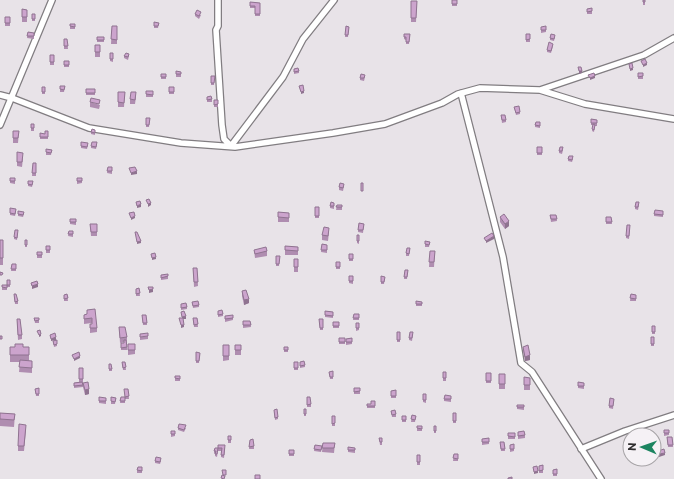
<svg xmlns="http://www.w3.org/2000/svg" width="674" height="479" font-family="Commissioner,sans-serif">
<rect width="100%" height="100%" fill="#e8e3e8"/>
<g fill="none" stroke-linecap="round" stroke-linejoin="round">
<g stroke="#817d81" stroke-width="8">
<path id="minor" d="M218,0V26L216,30L222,125L224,139L231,146L283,77L303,39L334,0
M540,90L585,104L674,119
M461,93L503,257L521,363L532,372L601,479
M0,95L12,98L89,128L181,143L235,147L333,133L385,124L442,103L458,94L480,88L540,90L644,55L674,38
M0,125L52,0
M581,449L625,431L674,415"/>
</g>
<use href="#minor" stroke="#fff" stroke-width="5.5"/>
</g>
<path fill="#af8db0" d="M452,0H457V6H452Z
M643,0H645V5H643Z
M411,1H417L416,22H411Z
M250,2L260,3V16H255V8H250Z
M592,8V14H587V9Z
M22,9L27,10V22H22Z
M32,14H35V21H32Z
M195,14L201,15L199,19L195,16Z
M5,17H10V26H5Z
M159,23L158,28H154V26Z
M75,24V29H70V26Z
M112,26H117V44H111Z
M346,26L349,27L348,37H345Z
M541,27L546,30V32L541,33Z
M28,32L34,33V39L27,38Z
M410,34L409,44H406V40L404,39V37Z
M526,34H530V42H526Z
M97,37H104V42H97Z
M555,37L554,41L550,40V38Z
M64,39H67L68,49H64Z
M95,45H100V57H95Z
M553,46L551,53L547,52V50Z
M110,53H113V62L110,61Z
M50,55H54V65H50Z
M124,56H129L128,60L124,58Z
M64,61H69V67H64Z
M294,69L299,71V73L294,74Z
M176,71L181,72V77H176Z
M638,73H643V79H638Z
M161,74H166V79H161Z
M211,76H215L214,85H211Z
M365,77L364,81L360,80V78Z
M65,86L64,92H60V89Z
M45,87V94H42V92Z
M169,87H174V94H169Z
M86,89H95V95H86Z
M146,91H153V97H146Z
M118,92H125L124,107H118Z
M136,97L135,104H130V99Z
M207,99H212V102H207Z
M214,100H218V107H214Z
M90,102L100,105L99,109L90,107Z
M514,107L520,112V114L516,115Z
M501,115L506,120V122L502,123Z
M146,118H150L149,127H146Z
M591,119L597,120V126H595L594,132L592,131L593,125H591Z
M540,122V128L535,127V125Z
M31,124H34V131H31Z
M13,131H19L18,143H13Z
M48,131V139H40V133L45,134Z
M91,132H95V135L91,134Z
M88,145L87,149L81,148V146Z
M97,145L96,149L91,148V146Z
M537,147H542V155H537Z
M46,149L52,150L51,155H46Z
M563,150L562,154L559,153V151Z
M23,158L22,167L17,166V162Z
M568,159H573L572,162L568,161Z
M33,163H36V176H32Z
M108,167H112V174L107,173Z
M10,178H15V184L10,183Z
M77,178H82V183L77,184Z
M33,183L32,187L28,186V184Z
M344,186L343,191L339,190V187Z
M337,205H342V210H336Z
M639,205L638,210L635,209V207Z
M330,206H334V209L330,208Z
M319,207V218H315V216Z
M18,211L24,214L23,217L18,216Z
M663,211V217L654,216V214Z
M16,212L15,216L10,215V213Z
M278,212L289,213V222H278Z
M550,215H556L557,221L551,222Z
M500,217L509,226L505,229L500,222Z
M606,217H611L612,224H606Z
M70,219H76V225L70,224Z
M359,223L364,224L363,233L358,232Z
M90,224H97V236H91Z
M630,228L629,239L626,238V236Z
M69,231H73V237L68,236Z
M329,232L328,241L322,240V235Z
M18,233L17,240L14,239V237Z
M357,235H359V244L357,243Z
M0,240H3V265H0Z
M25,240H27V247H25Z
M430,242L429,247H425V244Z
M322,244L327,245V253L321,252Z
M46,246H50V253H46Z
M285,246L298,247V255H285Z
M410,248L409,256H406V253Z
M254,250L267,251V256L255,258Z
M430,251H435L434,267H429Z
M37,252H42V258H37Z
M349,254H353V261H349Z
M276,256H280L279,266H276Z
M294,259H298V272H294Z
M336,262H340V269H336Z
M12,264H16V271H11Z
M193,268H197L198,286L194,287Z
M405,270H408L407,279H404Z
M161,275L168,276V279L161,280Z
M349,276H353V284L349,283Z
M385,277L384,284H381V282Z
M10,280V287H7V290H2V285H7Z
M139,288L140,296H136V289Z
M242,291L249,303L244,305L242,296Z
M14,294L18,301V304H15Z
M67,294L68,301H64V295Z
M631,294L636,295V301H630Z
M416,301L422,302V306H416Z
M192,302L199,305V307L193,308Z
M181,304L187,307V309L181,310Z
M87,310L97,328V332L90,333V324H92V323L84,324V315L87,314Z
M218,311L223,314V316L218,317Z
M325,311L333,312V318L325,317Z
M354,314H359V320H353Z
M142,315H146L147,325H143Z
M225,316L233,318V320L225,322Z
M34,318H39V323H35Z
M193,318H197L198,327H194Z
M17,319L22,335V339L18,340Z
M319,319H323V330H320Z
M250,321L251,327L243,328V324Z
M333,322H339V328H333Z
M356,323H359V330L356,331Z
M655,326V334H652V332Z
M119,327L127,337V350H121V343H124V342L120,343Z
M397,332H400V342H397Z
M413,334L412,341L409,340V338Z
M148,336V339L140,340V337Z
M651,337H654V346H651Z
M339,338H345V344H339Z
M352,338V344L346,345V339Z
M57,340V346L54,347L53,341Z
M128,344L135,350V354L128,355Z
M223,345H229V360L223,361Z
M235,345H241V355H235Z
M10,347H29V360L32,365V373L19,372L20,362H10Z
M284,347H288V352H284Z
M523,347L530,360L525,361L523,351Z
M200,353L199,363H196V361Z
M122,362H125L126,370H123Z
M294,362H298V370H294Z
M300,362L305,365V367L300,368Z
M109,364L112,369V371H109Z
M79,368H83V383L89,394L85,395L83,387V384V387L74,388V383L79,382Z
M329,372L333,377V379H330Z
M443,372H446V381H443Z
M486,373H491V383H486Z
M499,374H505V389H499Z
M175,376H180V381H175Z
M524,377L530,378V390H524Z
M578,382L584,383V389L578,388Z
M39,388V396H36L35,389Z
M354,388H360V394H354Z
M128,389L129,399H125V403H120L121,397H125Z
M396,390V398H391V391Z
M426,394V403L423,402V400Z
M99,397L106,400V404L99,403Z
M111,397L116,398L115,404H111Z
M307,397L311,404V407H307Z
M444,399H451V402L444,401Z
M614,399L613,409L609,408V406Z
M375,401V408H367V404H371Z
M517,405H524V410L517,409Z
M304,409H306V416H304Z
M274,410L278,417V419L275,420Z
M391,411L396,414V417H392Z
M0,413L15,414L14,427L0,426Z
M453,413H456V423H453Z
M412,415L416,416L415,422H411Z
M332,416H335V426H332Z
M402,416H406V422H402Z
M422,426V431H417V428Z
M436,426V433H434V431Z
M178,428H186L184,432L178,430Z
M26,429L24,451H18V446Z
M664,430H669V435L664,436Z
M171,431H175V436L171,437Z
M518,432L525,435V438L518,439Z
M515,433V439H508V436Z
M228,436H231V443H228Z
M667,437H672L673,447H668Z
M379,438H382V445H380Z
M489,438V444L482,445V439Z
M250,440L254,446V449H249Z
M500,442H504L505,451H501Z
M323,443H335L334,453L322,452Z
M514,444V451L510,452V447Z
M315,445L322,448L321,452L314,451Z
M348,447L355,448V453L348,452Z
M218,448H225L224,458L221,457V451H218L217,457L215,456V454L214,453V451Z
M289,450H294V456H289Z
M454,454H458V461H453Z
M417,455L420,462V465H417Z
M155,461H161L160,464L155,463Z
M543,465V473H539V466Z
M557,469V476H553V470Z
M137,470H142V473H137Z"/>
<path fill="#8f7390" d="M647,63V65L643,67V65Z
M633,68V70L630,71V69Z
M579,71H582V73L579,74Z
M595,76V78L590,80V78Z
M304,91V93L301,94V92Z
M137,171V174L131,175V173Z
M151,203V205L148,207V204Z
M141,204V207L137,208V206Z
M135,216V218L131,220V218Z
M509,221V226L505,229V224Z
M494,236V239L486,243V241Z
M141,241V243L137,244V242Z
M156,257V259L152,260V258Z
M38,284V287L32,289V286Z
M153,289V292L149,293V290Z
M249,299V303L244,305V300Z
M186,316V319H182V317Z
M181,325H184V327L181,328Z
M41,334V336L39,337V335Z
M56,337V340L51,341V339Z
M530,355V360L525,361V357Z
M80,356V358L74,361V359Z
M89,389V394L85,395V390Z
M665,453V455L659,457V454Z
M538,471V473L534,474V472Z"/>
<path fill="#cca4cd" stroke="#8f7390" d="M452,0H457V4H452Z
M643,0H645V2H643Z
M411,1H417L416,18H411Z
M250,2L260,3V14H255V6H250Z
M592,8V11L587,12V9Z
M22,9L27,10V17H22Z
M197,10L201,12L199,16L195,14Z
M32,14H35V19H32Z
M5,17H10V23H5Z
M154,22L159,23L158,26H154Z
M70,24H75V27L70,26Z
M112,26H117V40L111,39Z
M346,26L349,27L348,35H345Z
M546,26V30H541V27Z
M28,32L34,33V36H27Z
M404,34H410L409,42H406V37H404Z
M526,34H530V39L526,40Z
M551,34L555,35L554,39L550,38Z
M97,37H104V40H97Z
M64,39H67L68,46H64Z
M549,42L553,44L551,51L547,50Z
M95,45H100V52H95Z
M110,53H113V59H110Z
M126,53L129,54L128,57L124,56Z
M50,55H54V62H50Z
M645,59L647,63L643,65L641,61Z
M64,61H69V65H64Z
M632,63L633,68L630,69L629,64Z
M578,67H581L582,71H579Z
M298,68L299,71L294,72V69Z
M176,71L181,72V74H176Z
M594,73L595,76L590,78L588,75Z
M638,73H643V76L638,77Z
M161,74H166V77H161Z
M361,74L365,75L364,78H360Z
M211,76H215L214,83H211Z
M303,85L304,91L301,92L299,86Z
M60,86H65L64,90L60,89Z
M42,87H45V92H42Z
M169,87H174V92H169Z
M86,89H95V93H86Z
M146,91H153V95L146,94Z
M118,92H125L124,103L118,102Z
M131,92H136L135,100L130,99Z
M211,96L212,99L207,100V97Z
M91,98L100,100L99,104L90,102Z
M214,100H218V104L214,105Z
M519,106L520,112L516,113L514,107Z
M501,115H505L506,120H502Z
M146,118H150L149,125H146Z
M591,119L597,120V123H591Z
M536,122H540V126L535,125Z
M31,124H34V128H31Z
M593,124L595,125L594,130L592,129Z
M92,129L95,130V133L91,132Z
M13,131H19L18,138H13Z
M45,131H48V137H40V133L45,134Z
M81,142L88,143L87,147L81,146Z
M92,142H97L96,147L91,146Z
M537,147H542V153H537Z
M560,147H563L562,151H559Z
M46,149L52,150L51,153L46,152Z
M17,152L23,153L22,162H17Z
M569,156H573L572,160L568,159Z
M33,163H36V173H32Z
M108,167H112V171H107Z
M135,167L137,171L131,173L129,168Z
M10,178H15V181H10Z
M77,178H82V181H77Z
M28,181H33L32,185L28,184Z
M340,183L344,184L343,188L339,187Z
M361,183H363V191H361Z
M149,199L151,203L148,204L146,200Z
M140,201L141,204L137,206L136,202Z
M331,202L334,203V206H330Z
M636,202H639L638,207H635Z
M337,205H342V207H336Z
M315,207H319V216H315Z
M10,208L16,209L15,214L10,213Z
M655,210L663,211V215L654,214Z
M18,211L24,212L23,215L18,214Z
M134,212L135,216L131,218L129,213Z
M278,212L289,213V218L278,217Z
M504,214L509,221L505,224L500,217Z
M550,215H556L557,219H551Z
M606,217H611L612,222H606Z
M70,219H76V222H70Z
M359,223L364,224L363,230H358Z
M90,224H97V232H91Z
M627,225H630L629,236H626Z
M324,227L329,228L328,236L322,235Z
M15,230H18L17,238L14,237Z
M69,231H73V234H68Z
M135,232H137L141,241L137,242Z
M492,233L494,236L486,241L484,238Z
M357,235H359V241H357Z
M0,240H3V258H0Z
M25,240H27V245H25Z
M425,241L430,242L429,245L425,244Z
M322,244L327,245V250H321Z
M46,246H50V250H46Z
M285,246L298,247V251L285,250Z
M266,247L267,251L255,254L254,250Z
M407,248H410L409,254L406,253Z
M430,251H435L434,262H429Z
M37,252H42V255H37Z
M155,253L156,257L152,258L151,254Z
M349,254H353V259H349Z
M276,256H280L279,264H276Z
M294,259H298V267H294Z
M336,262H340V267H336Z
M12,264H16V269H11Z
M193,268H197L198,282H194Z
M405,270H408L407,277H404Z
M0,272L3,273L2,275H0Z
M168,274V276L161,278V275Z
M349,276H353V281H349Z
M381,276L385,277L384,282H381Z
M7,280H10V285H7Z
M37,281L38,284L32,286L31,283Z
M2,285H7V288L2,287Z
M148,287H153V289L149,290Z
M139,288L140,293L136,294V289Z
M246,290L249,299L244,300L242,291Z
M14,294H16L18,301L15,302Z
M67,294L68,298L64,299V295Z
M631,294L636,295V299L630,298Z
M198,301L199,305L193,306L192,302Z
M416,301L422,302V304H416Z
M186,303L187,307L181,308V304Z
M95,309L97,328H90V324H92V318L84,319V315L87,314V310Z
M222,310L223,314L218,315V311Z
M184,311L186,316L182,317L181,312Z
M325,311L333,312V316L325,315Z
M354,314H359V318H353Z
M142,315H146L147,323H143Z
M233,315V318L225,319V316Z
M34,318H39V320L35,321Z
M179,318H183L184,325H181Z
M193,318H197L198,324L194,325Z
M17,319H20L22,335H18Z
M319,319H323V328H320Z
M243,321H250L251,325H243Z
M333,322H339V326H333Z
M356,323H359V328H356Z
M652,326H655V332H652Z
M119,327H125L127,337L120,338Z
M40,330L41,334L39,335L37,331Z
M397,332H400V340H397Z
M410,332H413L412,338H409Z
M55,333L56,337L51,339L50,335Z
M148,333V336L140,337V334Z
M0,336H2V339H0Z
M651,337H654V344H651Z
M339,338H345V342H339Z
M352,338V342H346V339Z
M57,340V344L54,345L53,341Z
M124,340H126L127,347L121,348V343H124Z
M15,344H23V347H29V355H10V347H15Z
M128,344H135V350H128Z
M223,345H229V356H223Z
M235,345H241V350H235Z
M528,345L530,355L525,357L523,347Z
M284,347H288V350H284Z
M79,352L80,356L74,359L72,355Z
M196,352L200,353L199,361H196Z
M20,360L32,361V368L19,367Z
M304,361L305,365L300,366V362Z
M122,362H125L126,367L123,368Z
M294,362H298V368H294Z
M109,364H111L112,369H109Z
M79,368H83V379H79Z
M333,371V377H330L329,372Z
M443,372H446V378H443Z
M486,373H491V381H486Z
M499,374H505V384H499Z
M175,376H180V379L175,378Z
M524,377L530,378V385H524Z
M82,382L83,385L74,386V383Z
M88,382L89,389L85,390L83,383Z
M578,382L584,383V386H578Z
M39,388V394H36L35,389Z
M354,388H360V391L354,392Z
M124,389H128L129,396L125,397Z
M396,390V396H391V391Z
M423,394H426V400H423Z
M445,395L451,396V399H444Z
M99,397L106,398V401H99Z
M111,397L116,398L115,402L111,401Z
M121,397H125V401H120Z
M307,397H310L311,404L307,405Z
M610,398L614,399L613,406H609Z
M371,401H375V406H367V404H371Z
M517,405H524V407H517Z
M277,409L278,417L275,418L274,410Z
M304,409H306V414H304Z
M395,410L396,414L392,415L391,411Z
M0,413L15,414L14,420L0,419Z
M453,413H456V421H453Z
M412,415L416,416L415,420L411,419Z
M332,416H335V423L332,424Z
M402,416H406V420H402Z
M19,424L26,425L24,446H18Z
M179,424L186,425L184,430L178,428Z
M417,426H422V429L417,428Z
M434,426H436V431H434Z
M664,430H669V433H664Z
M171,431H175V434H171Z
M524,431L525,435L518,436V432Z
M508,433H515V437L508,436Z
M228,436H231V440H228Z
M667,437H672L673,445H668Z
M379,438H382V442H380Z
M489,438V442H482V439Z
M253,439L254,446L249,447L250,440Z
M500,442H504L505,449H501Z
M323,443H335L334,448H322Z
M514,444V449H510V445Z
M218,445H225L224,455H221L222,448H218Z
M315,445L322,446L321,450L314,449Z
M348,447L355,448V450H348Z
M215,448H218L217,454H215L216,451H214Z
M664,449L665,453L659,454L658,451Z
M289,450H294V454H289Z
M454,454H458V459L453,458Z
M417,455H420V462H417Z
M156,457L161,458L160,462L155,461Z
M543,465V470L539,471V466Z
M537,466L538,471L534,472L533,467Z
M138,467H142V471L137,470Z
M557,469V474H553V470Z
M222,470H226V475H223Z
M222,475L225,476L224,479L221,478Z
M255,475H260V479H255Z
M512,477V479H508V478Z"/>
<g transform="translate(642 447) rotate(272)"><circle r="19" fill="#f5f1f5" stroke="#a6a3a6"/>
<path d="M0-3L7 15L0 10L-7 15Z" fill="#1c8460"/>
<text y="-6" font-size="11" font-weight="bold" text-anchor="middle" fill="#2f2e2f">N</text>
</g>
</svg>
